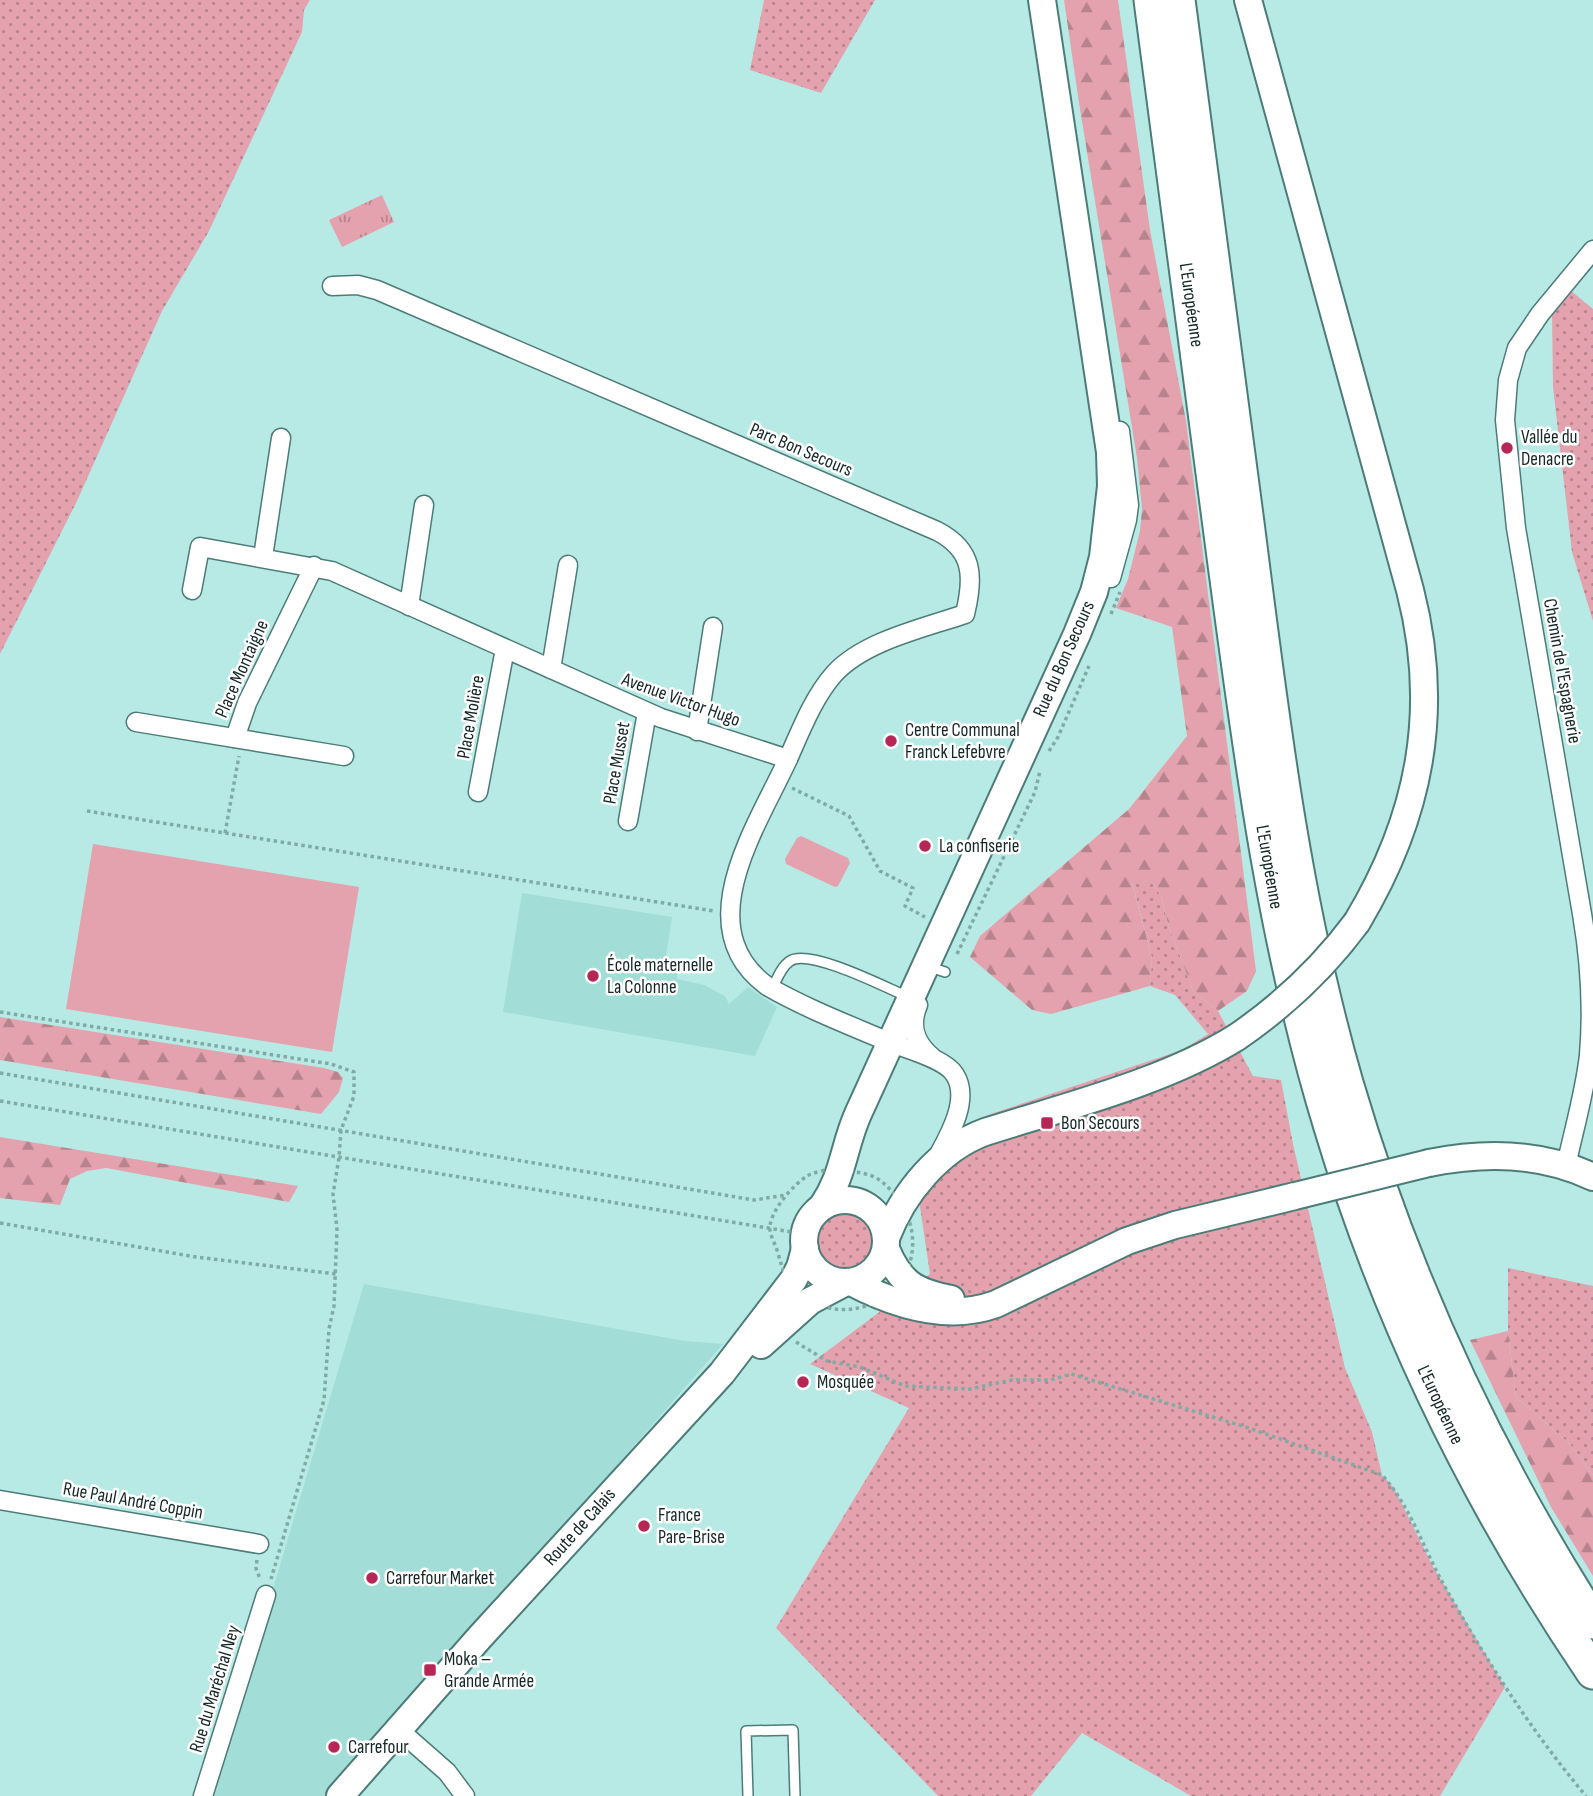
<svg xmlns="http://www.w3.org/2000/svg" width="1593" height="1796" font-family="'Sofia Sans Condensed',sans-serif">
<defs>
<pattern id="grass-dots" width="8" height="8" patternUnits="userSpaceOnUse" patternTransform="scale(1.75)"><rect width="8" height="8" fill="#e3a2ad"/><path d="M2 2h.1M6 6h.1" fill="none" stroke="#b7848d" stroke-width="1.8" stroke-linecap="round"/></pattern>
<pattern id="forest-firs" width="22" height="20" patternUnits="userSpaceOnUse" patternTransform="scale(1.75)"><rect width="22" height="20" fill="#e3a2ad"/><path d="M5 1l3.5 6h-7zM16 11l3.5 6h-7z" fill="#b7848d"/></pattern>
<pattern id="park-tufts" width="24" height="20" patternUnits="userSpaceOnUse" patternTransform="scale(1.75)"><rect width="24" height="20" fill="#e3a2ad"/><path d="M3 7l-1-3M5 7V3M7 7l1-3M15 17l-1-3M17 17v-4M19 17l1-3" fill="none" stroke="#b7848d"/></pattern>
</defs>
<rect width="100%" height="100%" fill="#b7eae5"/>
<g fill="#a2ddd8">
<polygon points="522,893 672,917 664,969 677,972 677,979 704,985 725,996 729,1004 748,987 777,1007 755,1056 503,1012"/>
<polygon points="364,1284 685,1341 723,1344 328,1796 211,1796"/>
</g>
<g fill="url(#grass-dots)">
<polygon points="0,0 310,0 304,10 302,32 209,231 162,311 77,501 0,654"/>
<polygon points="764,0 875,0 821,93 750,70"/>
<polygon points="1570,290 1593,309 1593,621 1572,552 1553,387 1552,311"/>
<polygon points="1151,881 1161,896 1168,924 1193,991 1218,1011 1253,1076 1281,1080 1293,1144 1345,1368 1372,1432 1382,1475 1394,1488 1432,1565 1505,1687 1440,1796 1191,1796 1082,1733 1031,1796 938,1796 776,1628 909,1408 810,1364 930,1274 919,1200 960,1134 982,1117 1182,1050 1208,1034 1175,995 1150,986 1152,958 1132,882"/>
<circle cx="845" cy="1241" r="30"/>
<polygon points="1508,1268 1593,1286 1593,1475 1570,1444 1516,1397 1508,1331"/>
</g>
<g fill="url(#forest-firs)">
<polygon points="1064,0 1118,0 1150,230 1186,421 1256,971 1247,991 1218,1011 1193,991 1168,924 1161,896 1151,881 1132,883 1152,958 1150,986 1051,1014 1032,1010 970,957 980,936 1129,809 1187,736 1172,627 1116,608 1128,579 1140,531 1142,509 1137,458 1079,103"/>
<polygon points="0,1017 324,1068 338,1072 343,1078 339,1092 321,1114 0,1060"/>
<polygon points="0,1137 298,1186 289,1202 106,1168 87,1171 70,1179 60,1205 0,1198"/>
<polygon points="1508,1331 1516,1397 1570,1444 1593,1475 1593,1576 1551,1507 1470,1340"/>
</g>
<polygon fill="url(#park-tufts)" points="382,195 394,222 342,247 329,220"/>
<g fill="#e3a2ad">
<polygon points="801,836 848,858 850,863 838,886 835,887 786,864 785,859 797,838"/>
<polygon points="93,844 359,887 332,1052 66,1009"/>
</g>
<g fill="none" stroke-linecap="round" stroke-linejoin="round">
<g stroke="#4c7c78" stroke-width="12">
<g id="lane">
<polyline points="927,966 945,972"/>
<path d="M 772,989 C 777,979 781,967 790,961 C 809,948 885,987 908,997"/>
<polyline points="748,1796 746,1731 793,1730 795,1796"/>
</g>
</g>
<g stroke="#4c7c78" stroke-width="21">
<g id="street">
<path d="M 332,286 L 358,285 L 377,290 L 937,531 C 974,550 974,577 965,614 C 924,628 864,641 834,674 C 813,698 801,730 788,759"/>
<polyline points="263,557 281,438"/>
<polyline points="1111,578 1127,520 1129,505 1120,431"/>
<path d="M 192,590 L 200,547 L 332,571 L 661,718 L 788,759 C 758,825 687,927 767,986 C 805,1008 849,1025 889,1042 C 906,1049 946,1059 955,1075 C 970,1099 950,1134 938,1156"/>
<polyline points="409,606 424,505"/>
<polyline points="551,669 568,565"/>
<polyline points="136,722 344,756"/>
<polyline points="697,731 713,627"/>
<polyline points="235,738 247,703 314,566"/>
<polyline points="478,792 505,649"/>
<polyline points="628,821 647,712"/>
<path d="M 918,1005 C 909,1026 915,1043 932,1057"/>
<path d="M 1566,1166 C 1574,1129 1585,1092 1589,1055 C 1593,1007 1590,961 1582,914 L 1516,528 L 1505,420 L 1508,380 L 1517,348 L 1540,314 L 1593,250"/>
<polyline points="0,1500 259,1544"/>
<polyline points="398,1729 447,1772 465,1796"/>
<polyline points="203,1796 266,1595"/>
</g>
</g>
<g stroke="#4c7c78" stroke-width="30">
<g id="secondary">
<path d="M 1248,0 L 1410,590 C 1441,710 1420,817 1357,922"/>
<path d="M 1429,1163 C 1484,1152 1541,1152 1593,1177"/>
<circle cx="845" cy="1241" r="41"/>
<path d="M 822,1207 C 844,1175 843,1148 858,1114 L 1077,634 L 1094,592 L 1103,557 L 1111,486 L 1110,452 L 1042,0"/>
<path d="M 886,1238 C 903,1193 939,1149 985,1132 C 1067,1106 1165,1082 1237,1037"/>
<path d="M 886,1249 C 900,1283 915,1292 951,1299"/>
<path d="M 851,1282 C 895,1305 947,1322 996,1304 L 1127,1241 L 1175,1225 L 1295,1196"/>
<polyline points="761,1345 810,1301 844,1283"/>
<polyline points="340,1796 480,1637 722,1373 794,1279 800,1267 805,1249"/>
</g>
</g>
<g stroke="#4c7c78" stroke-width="37">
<g id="highway">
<path d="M 1151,0 C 1175,183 1199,366 1223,549 C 1249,744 1273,938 1331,1127 C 1389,1320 1480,1505 1593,1672"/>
<path d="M 1178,0 C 1201,174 1225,348 1247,523 C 1271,711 1293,900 1346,1083 C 1402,1274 1486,1455 1593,1622"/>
</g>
</g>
<g stroke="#81aaa6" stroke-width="3.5" stroke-dasharray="3.5 3.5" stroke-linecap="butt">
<polyline points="1111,614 1120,592"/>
<polyline points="1049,751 1058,737 1089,666"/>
<polyline points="792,788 849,816 880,871 913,888 905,906 925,917"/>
<polyline points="87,811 714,911"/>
<polyline points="225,833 239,756"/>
<polyline points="957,954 1035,792 1040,771"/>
<polyline points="0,1012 331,1064 354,1072 354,1096 341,1130 339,1158 333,1194 337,1229 334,1306 329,1329 324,1400 271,1579"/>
<polyline points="0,1073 754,1200 786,1195"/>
<polyline points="0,1101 792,1232"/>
<path d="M 829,1169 C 843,1171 859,1171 872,1176 C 882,1180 889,1188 896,1196 C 919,1225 919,1267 891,1292 C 862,1317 816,1316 791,1285 C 783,1274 781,1263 777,1250 C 775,1244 771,1237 770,1230 C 768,1213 794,1183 809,1175 C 815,1172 823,1171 829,1169 Z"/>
<polyline points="0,1223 196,1257 336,1274"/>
<path d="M 796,1342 L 827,1361 L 860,1367 L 905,1386 L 970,1389 L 1012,1380 L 1051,1380 L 1071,1374 L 1249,1428 L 1382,1475 C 1410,1505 1424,1550 1445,1587 C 1486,1660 1532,1732 1586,1796"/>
<polyline points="257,1560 256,1568 260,1579"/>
</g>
<use href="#lane" stroke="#fff" stroke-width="9"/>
<use href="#street" stroke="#fff" stroke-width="18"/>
<use href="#secondary" stroke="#fff" stroke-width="26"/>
<use href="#highway" stroke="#fff" stroke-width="33"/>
<g stroke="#4c7c78" stroke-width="30" stroke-linecap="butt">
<g id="secondary-bridge">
<path d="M 1237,1037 C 1285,1004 1323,968 1357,922"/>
<polyline points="1295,1196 1429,1163"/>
</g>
</g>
<use href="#secondary-bridge" stroke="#fff" stroke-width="26"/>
</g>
<g fill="#b72755" stroke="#fff" stroke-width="2.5">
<circle cx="1507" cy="448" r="7"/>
<circle cx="891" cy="741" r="7"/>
<circle cx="925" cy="846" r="7"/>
<circle cx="593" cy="976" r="7"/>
<rect x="1040" y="1116" width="14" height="14" rx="3.5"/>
<circle cx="803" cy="1382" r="7"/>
<circle cx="644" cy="1526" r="7"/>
<circle cx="372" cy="1578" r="7"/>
<rect x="423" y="1663" width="14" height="14" rx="3.5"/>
<circle cx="334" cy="1747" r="7"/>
</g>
<g text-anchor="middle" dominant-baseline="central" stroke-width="5" stroke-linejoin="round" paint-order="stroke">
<g font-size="19" fill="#142826" stroke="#fff">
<text transform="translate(1191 305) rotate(82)">L'Européenne</text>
<text transform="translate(801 450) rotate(23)">Parc Bon Secours</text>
<text transform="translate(1064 659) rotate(-66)">Rue du Bon Secours</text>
<text transform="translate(242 669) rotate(-66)">Place Montaigne</text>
<text transform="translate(1562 671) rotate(80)">Chemin de l'Espagnerie</text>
<text transform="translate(681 700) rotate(20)">Avenue Victor Hugo</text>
<text transform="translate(471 717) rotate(-80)">Place Molière</text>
<text transform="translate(617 763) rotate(-80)">Place Musset</text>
<text transform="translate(1269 867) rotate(80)">L'Européenne</text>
<text transform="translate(1440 1405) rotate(65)">L'Européenne</text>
<text transform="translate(133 1501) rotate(10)">Rue Paul André Coppin</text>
<text transform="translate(580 1527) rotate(-48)">Route de Calais</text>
<text transform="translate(215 1689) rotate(-73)">Rue du Maréchal Ney</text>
</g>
<g font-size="19" fill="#142826" stroke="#fff" text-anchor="start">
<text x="1521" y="437">Vallée du<tspan x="1521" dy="22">Denacre</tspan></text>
<text x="905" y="730">Centre Communal<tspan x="905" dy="22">Franck Lefebvre</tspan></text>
<text x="939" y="846">La confiserie</text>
<text x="607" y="965">École maternelle<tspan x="607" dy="22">La Colonne</tspan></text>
<text x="1061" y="1123">Bon Secours</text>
<text x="817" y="1382">Mosquée</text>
<text x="658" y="1515">France<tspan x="658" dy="22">Pare-Brise</tspan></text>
<text x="386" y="1578">Carrefour Market</text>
<text x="444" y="1659">Moka –<tspan x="444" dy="22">Grande Armée</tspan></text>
<text x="348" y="1747">Carrefour</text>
</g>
</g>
</svg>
